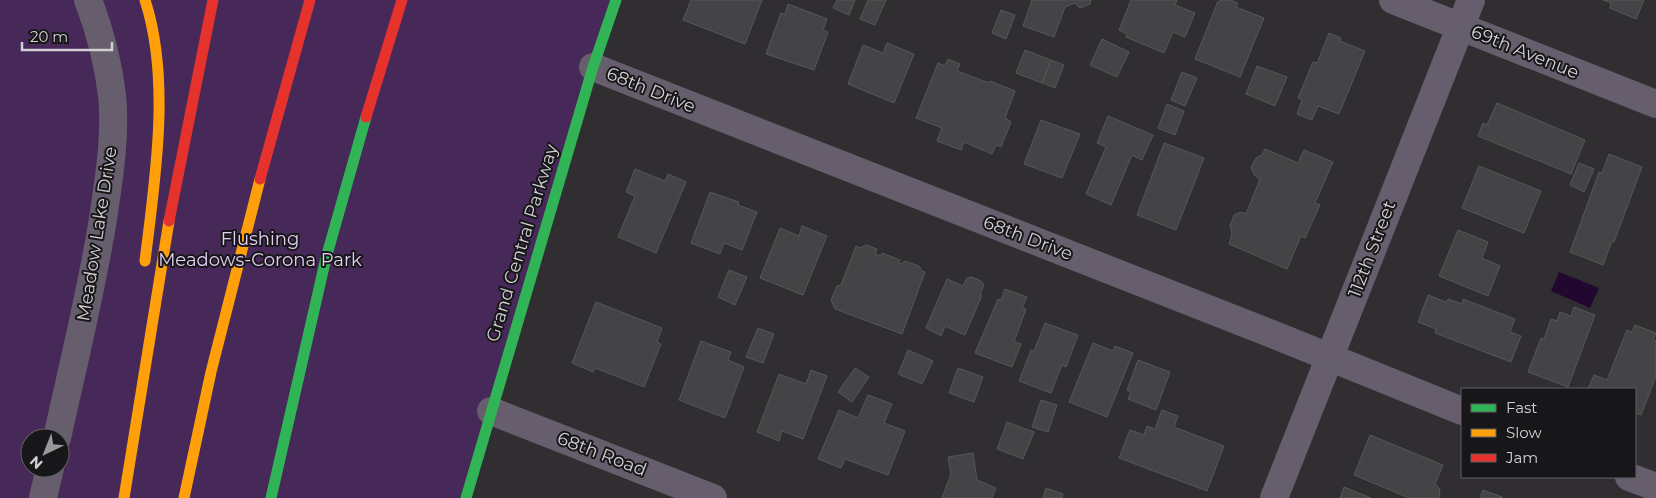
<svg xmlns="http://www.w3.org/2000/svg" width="1656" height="498" font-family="Montserrat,sans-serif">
<rect width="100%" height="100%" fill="#302e31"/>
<path fill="#462959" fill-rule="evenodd" d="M 0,0 L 616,0 L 466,498 L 0,498 ZM 30,438 L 60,438 L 60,468 L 30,468 Z"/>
<polygon fill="#220731" points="1559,272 1599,288 1590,308 1551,291"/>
<g fill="#444345" stroke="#575658">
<polygon points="691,0 762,0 745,44 683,20"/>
<polygon points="837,0 855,0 849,15 833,8"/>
<polygon points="868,0 886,0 875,25 860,19"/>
<polygon points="1032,0 1091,0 1090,4 1080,8 1075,3 1065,7 1054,37 1023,26"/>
<polygon points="1131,0 1177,0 1175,5 1195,13 1185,37 1173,32 1164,53 1126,37 1127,34 1119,30"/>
<polygon points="1221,0 1230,0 1238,3 1236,7 1264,18 1240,77 1195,59 1218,1 1220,2"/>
<polygon points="1603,0 1644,0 1636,19 1610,8 1611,3"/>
<polygon points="788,4 827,19 823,30 828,32 814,70 766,54 781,13 785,14"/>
<polygon points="1001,10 1015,15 1006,39 992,33"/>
<polygon points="1329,33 1341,38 1340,41 1365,51 1339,114 1318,106 1312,120 1297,114 1302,100 1298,98 1313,62 1317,63"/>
<polygon points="1102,39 1129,52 1117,77 1090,65"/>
<polygon points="887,43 914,54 894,103 848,84 863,45 883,53"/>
<polygon points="1025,50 1051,60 1042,83 1016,73"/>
<polygon points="948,59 960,64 957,71 989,83 990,81 1015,91 1005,118 1011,122 1001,147 996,145 992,154 964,142 961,150 937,141 942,128 916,118 938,63 945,66"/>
<polygon points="1051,60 1064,65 1055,88 1042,83"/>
<polygon points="1257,66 1287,77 1275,106 1246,94"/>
<polygon points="1182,72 1197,78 1185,106 1171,100"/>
<polygon points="1497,103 1585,140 1571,174 1478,136 1483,123 1487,125"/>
<polygon points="1167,104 1184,111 1175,135 1158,128"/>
<polygon points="1108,116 1153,135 1142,160 1132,155 1111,205 1086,194 1106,147 1097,143"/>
<polygon points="1041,120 1080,134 1062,178 1024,164"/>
<polygon points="1164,143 1204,158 1176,230 1137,215"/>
<polygon points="1265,149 1298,163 1304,150 1333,162 1315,203 1320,205 1305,238 1301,236 1287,269 1229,244 1232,234 1230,226 1234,215 1241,212 1246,214 1260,179 1254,175 1251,167 1256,158 1262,155"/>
<polygon points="1609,154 1642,167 1614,242 1612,241 1603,265 1570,252 1599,172 1602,173"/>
<polygon points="1579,163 1594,169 1584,192 1570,185"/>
<polygon points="1479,166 1541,191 1524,233 1462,208"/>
<polygon points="635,169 665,181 668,174 686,182 656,253 618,237 635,196 626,192"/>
<polygon points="710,192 739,202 738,205 757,212 742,250 724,243 720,254 691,243"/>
<polygon points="802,226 827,236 803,295 760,278 780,228 799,236"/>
<polygon points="1458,230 1488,242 1482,258 1500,266 1488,296 1439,276"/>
<polygon points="866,245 877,249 875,254 881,256 882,253 900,260 899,264 901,264 905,261 919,266 922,271 925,272 902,334 835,309 831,300 837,286 841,285 856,246 861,248"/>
<polygon points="729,270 747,277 735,305 718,297"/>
<polygon points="972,277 981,281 984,285 980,294 982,295 965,335 945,326 941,336 926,328 947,279 963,286 967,278"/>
<polygon points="1005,289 1027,297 1022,308 1026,309 1014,342 1021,344 1012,367 975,353 998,299 1001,300"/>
<polygon points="1428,295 1446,302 1448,299 1462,304 1463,299 1515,319 1510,332 1521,336 1511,362 1435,333 1436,329 1418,322"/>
<polygon points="596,302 662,328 657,342 661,344 644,387 595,368 593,372 572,363"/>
<polygon points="1574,307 1595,315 1568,387 1528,372 1541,338 1544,339 1551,319 1557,321 1560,312 1571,316"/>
<polygon points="1045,323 1078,335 1066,367 1062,365 1051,393 1019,381 1031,350 1034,351"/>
<polygon points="1635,325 1656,333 1653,340 1656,341 1656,376 1641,415 1635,413 1635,389 1588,389 1594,375 1607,380 1627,330 1632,332"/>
<polygon points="758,328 774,334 763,363 746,357"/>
<polygon points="701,341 731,352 728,360 744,367 725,418 679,400"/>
<polygon points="1093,343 1113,351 1115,346 1133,353 1107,417 1069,402"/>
<polygon points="908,350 933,361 922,384 898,374"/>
<polygon points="1138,360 1170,372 1156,410 1128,399 1131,392 1127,390"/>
<polygon points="855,368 869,377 852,402 838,392"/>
<polygon points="958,368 983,377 974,402 949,393"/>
<polygon points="811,370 827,376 803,439 782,431 779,441 757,432 779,374 806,384"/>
<polygon points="868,395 892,404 884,423 905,431 888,475 845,459 841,468 818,459 839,410 858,418"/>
<polygon points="1041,400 1057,405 1048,432 1032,427"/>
<polygon points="1162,410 1178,416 1174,427 1224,446 1207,491 1119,458 1130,430 1144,435 1147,426 1155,429"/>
<polygon points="1007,422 1034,432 1023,459 997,449"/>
<polygon points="1370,435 1443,465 1435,484 1440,489 1439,498 1409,498 1354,475"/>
<polygon points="973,453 977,480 996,488 992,498 942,498 951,474 948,457"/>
<polygon points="1344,487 1371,498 1340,498"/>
<polygon points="1046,488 1063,494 1062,498 1043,498"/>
<polygon points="1483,490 1502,497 1502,498 1480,498"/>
</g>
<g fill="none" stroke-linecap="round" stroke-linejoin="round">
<g stroke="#665e6c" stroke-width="28">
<polyline points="1393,0 1656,104"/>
<polyline points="593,67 1282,338 1462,411"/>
<polyline points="491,411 713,498"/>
<path d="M 57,438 C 73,365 91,293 103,219 C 109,178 116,137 112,95 C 108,62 100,31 88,0"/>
<polyline points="1629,477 1656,487"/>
<polyline points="43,498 50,468"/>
<polyline points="1274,498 1471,0"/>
</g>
<g stroke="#30b455" stroke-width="11">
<polyline points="271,498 326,258 366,117"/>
<polyline points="466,498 593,67 616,0"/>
</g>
<g stroke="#ff9f0a" stroke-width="11">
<path d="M 145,0 C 171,80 155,179 145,261"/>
<polyline points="124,498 169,221"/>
<polyline points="184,498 211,372 260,179"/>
</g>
<g stroke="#e5322d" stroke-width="11">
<polyline points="366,117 402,0"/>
<polyline points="260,179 310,0"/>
<polyline points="169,221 213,0"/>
</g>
</g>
<g text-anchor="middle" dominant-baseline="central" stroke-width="4" stroke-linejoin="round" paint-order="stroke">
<g font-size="18" fill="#d2d0d3" stroke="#171618">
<text transform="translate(1525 52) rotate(22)">69th Avenue</text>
<text transform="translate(651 90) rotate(22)">68th Drive</text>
<text transform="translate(97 234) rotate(-81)">Meadow Lake Drive</text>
<text transform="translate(1028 238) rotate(21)">68th Drive</text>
<text transform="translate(522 243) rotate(-73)">Grand Central Parkway</text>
<text transform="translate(1372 249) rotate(-69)">112th Street</text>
<text transform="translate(602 454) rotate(21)">68th Road</text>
</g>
<g font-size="18" fill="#e2cdf4" stroke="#171618">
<text x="260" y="239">Flushing<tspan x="260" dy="21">Meadows-Corona Park</tspan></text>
</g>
</g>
<rect x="1461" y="388" width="175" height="90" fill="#171618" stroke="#626063"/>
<rect x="1471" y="404" width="25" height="8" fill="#30b455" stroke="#626063"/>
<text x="1506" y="413" font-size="15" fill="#d2d0d3">Fast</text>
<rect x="1471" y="429" width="25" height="8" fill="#ff9f0a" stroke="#626063"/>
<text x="1506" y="438" font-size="15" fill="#d2d0d3">Slow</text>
<rect x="1471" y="454" width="25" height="8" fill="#e5322d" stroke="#626063"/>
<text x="1506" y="463" font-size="15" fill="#d2d0d3">Jam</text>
<g transform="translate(45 453) rotate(223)"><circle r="24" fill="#171618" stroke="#626063"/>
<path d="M0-4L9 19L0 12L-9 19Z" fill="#99979a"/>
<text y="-8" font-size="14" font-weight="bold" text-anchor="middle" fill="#d2d0d3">N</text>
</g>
<path d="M22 42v8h90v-8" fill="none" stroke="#d2d0d3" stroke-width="2.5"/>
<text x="30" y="42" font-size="15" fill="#d2d0d3" stroke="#171618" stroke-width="4" paint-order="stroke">20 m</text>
</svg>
